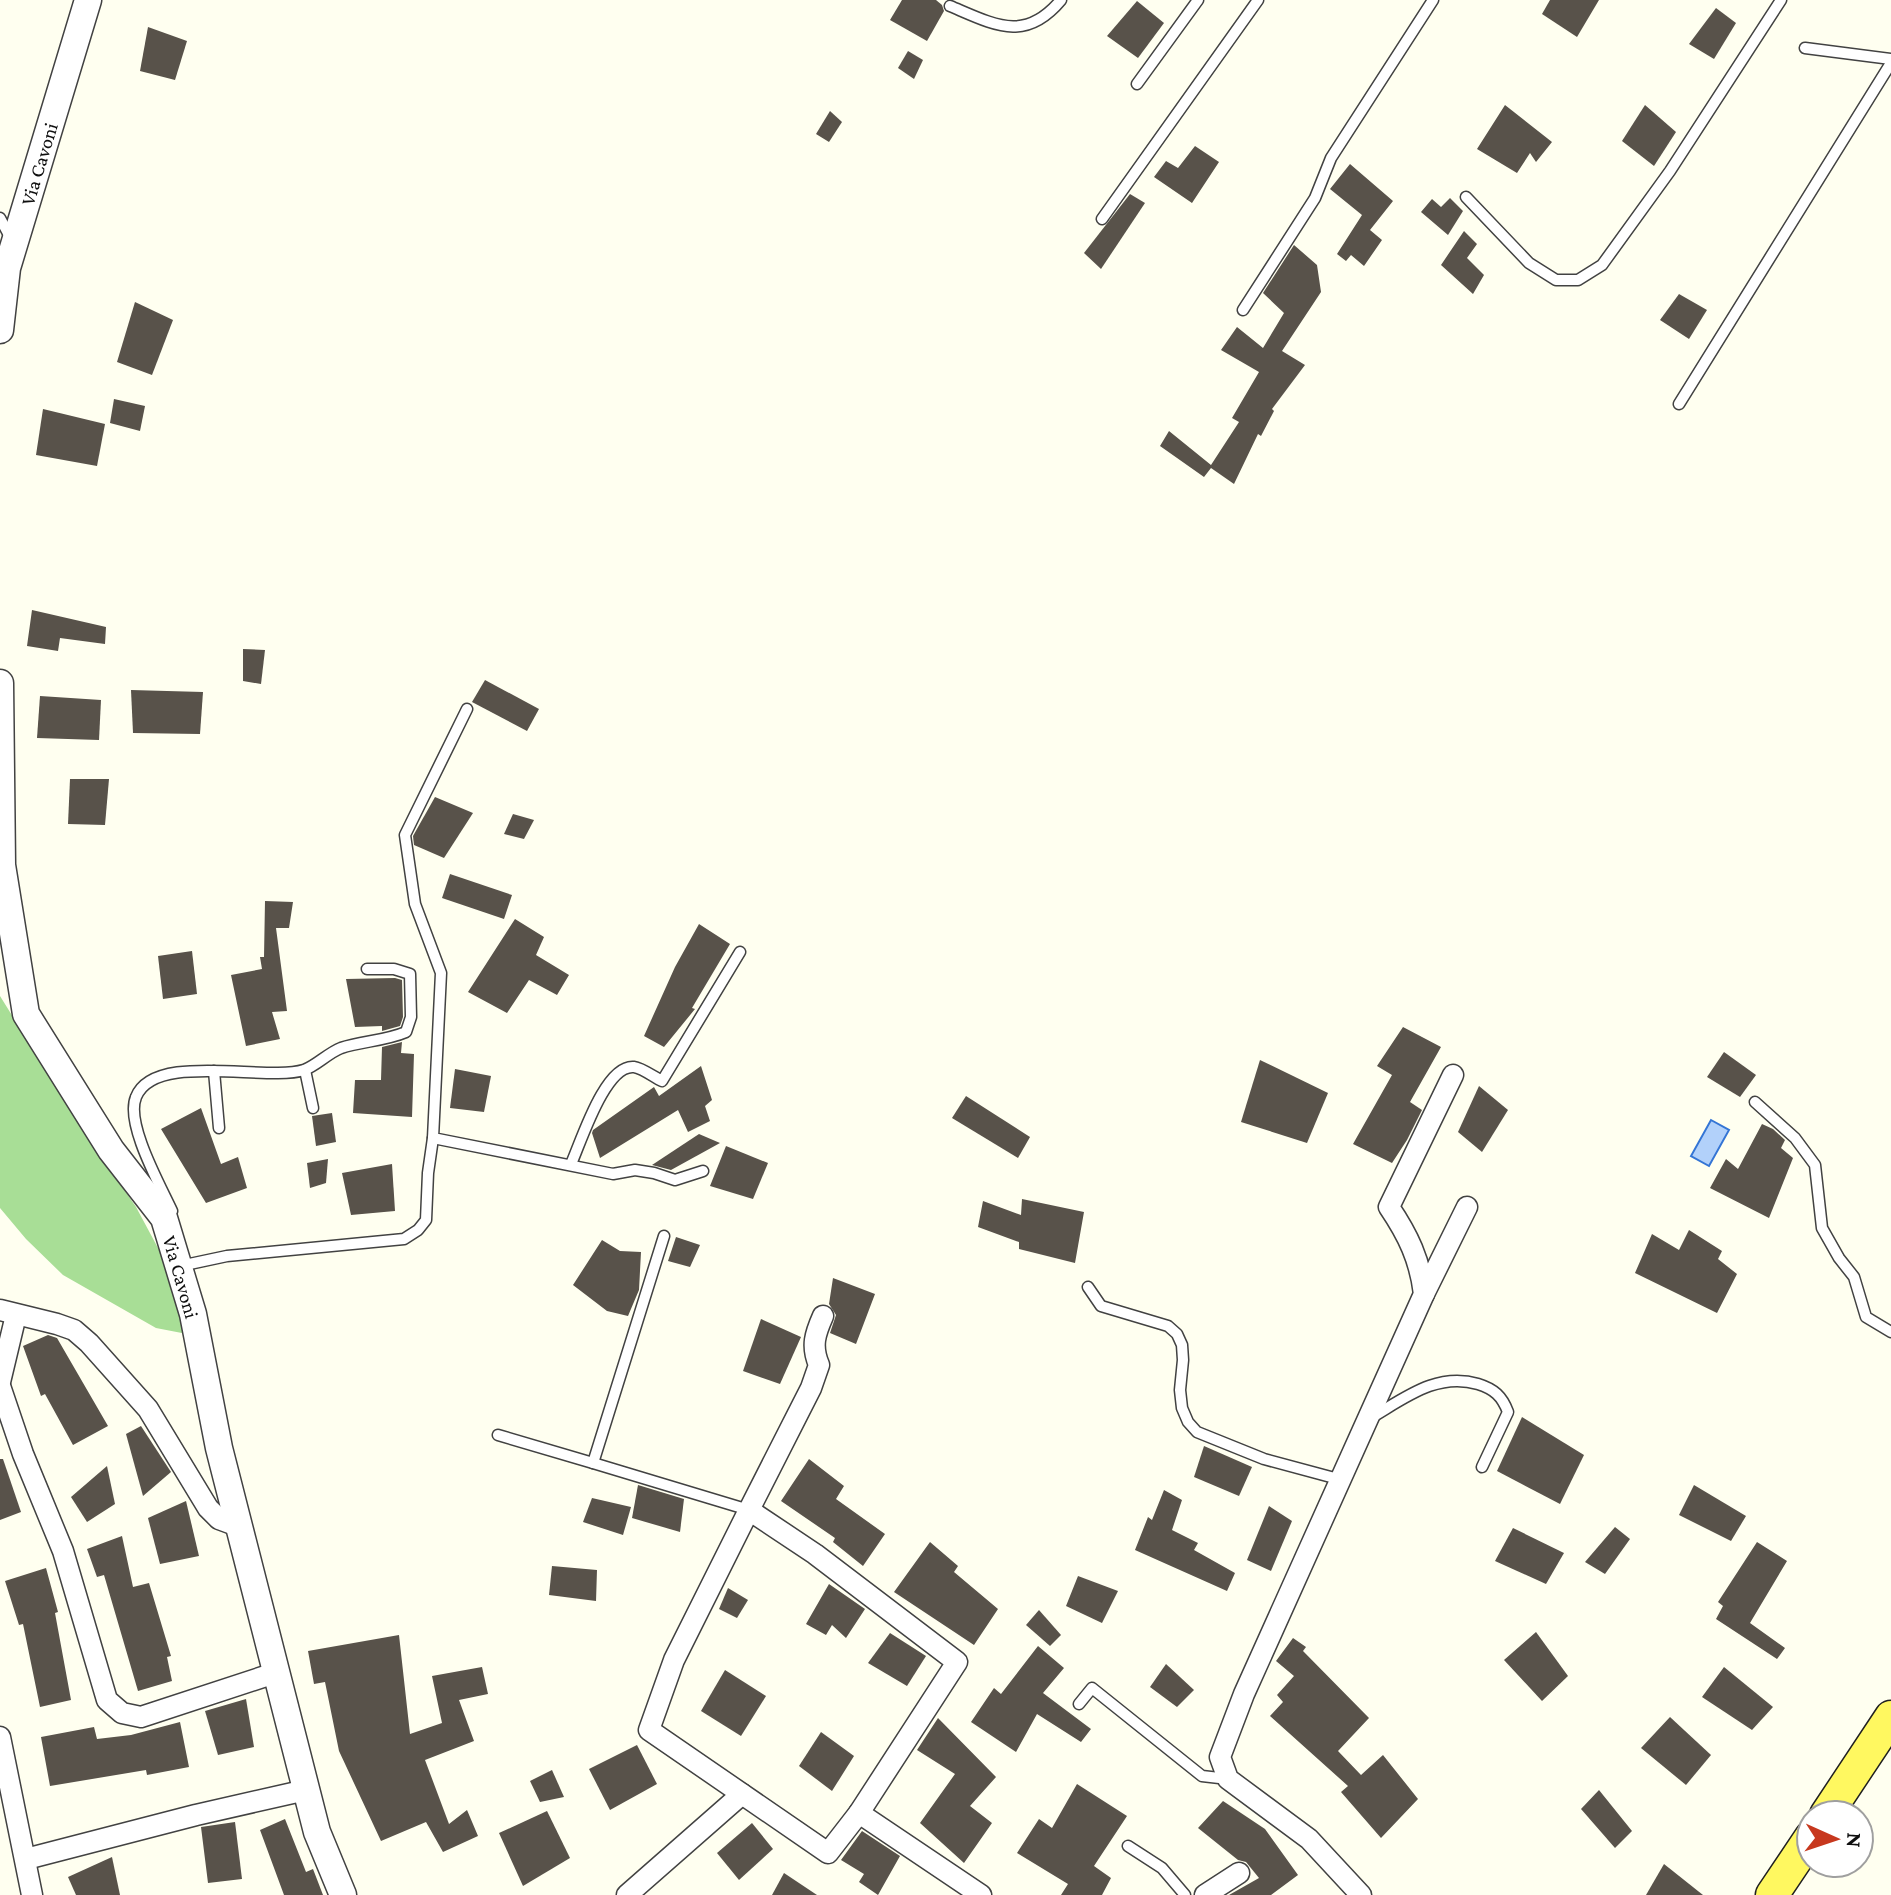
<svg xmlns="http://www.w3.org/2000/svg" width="1891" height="1895" font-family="'Crimson Pro',serif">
<rect width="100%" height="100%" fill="#fffff0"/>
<polygon fill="#a8de96" points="0,996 82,1128 136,1207 165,1261 187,1334 156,1328 63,1275 26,1239 0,1208"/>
<polygon fill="#b2d1fa" stroke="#3475d5" stroke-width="2" points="1711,1120 1729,1130 1709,1166 1691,1156"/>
<g fill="#58524a">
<polygon points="902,0 936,0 942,5 944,11 927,41 890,20"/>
<polygon points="1550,0 1599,0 1577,37 1542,14"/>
<polygon points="1137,1 1164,23 1138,58 1107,36"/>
<polygon points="1716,8 1736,23 1714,59 1689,44"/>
<polygon points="148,27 187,41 175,80 140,71"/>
<polygon points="908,51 923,60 914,79 898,68"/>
<polygon points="1505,105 1552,142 1536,162 1530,153 1517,173 1477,149"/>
<polygon points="1645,105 1676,132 1654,166 1622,141"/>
<polygon points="830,111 842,122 829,142 816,134"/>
<polygon points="1195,146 1219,162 1192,203 1154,177 1166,161 1178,168"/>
<polygon points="1350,164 1393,201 1370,230 1382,240 1364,266 1351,255 1346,261 1337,254 1362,215 1330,189"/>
<polygon points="1130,194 1145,203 1101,269 1084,253"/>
<polygon points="1450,198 1463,211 1448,235 1421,212 1432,199 1441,207"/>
<polygon points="1464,231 1477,244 1467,258 1484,275 1473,294 1441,265"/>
<polygon points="1294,245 1317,265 1321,292 1282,351 1305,365 1272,409 1274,411 1261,436 1258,434 1234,484 1211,468 1204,477 1160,446 1169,431 1211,465 1239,422 1232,418 1259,372 1221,350 1237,327 1263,348 1284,313 1263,293"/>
<polygon points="1679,294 1707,310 1689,339 1660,320"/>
<polygon points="135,302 173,320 152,375 117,362"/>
<polygon points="114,399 145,406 140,431 110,423"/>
<polygon points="43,409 105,424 97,466 36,455"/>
<polygon points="32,610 106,627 105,644 60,638 58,651 27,646"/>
<polygon points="243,649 265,650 261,684 243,681"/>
<polygon points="485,680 539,709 527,731 472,702"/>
<polygon points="131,690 203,692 200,734 133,733"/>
<polygon points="40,696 101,700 99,740 37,738"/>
<polygon points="70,779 109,779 105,825 68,824"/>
<polygon points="435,797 473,813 444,858 414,845 413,836"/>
<polygon points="513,814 534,820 524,839 504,834"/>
<polygon points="450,874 512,895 504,919 442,898"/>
<polygon points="265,901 293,902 289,928 276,928 287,1011 272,1012 280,1039 246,1046 231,975 262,969 260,957 264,957"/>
<polygon points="515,919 544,937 536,955 569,975 557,995 529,980 507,1013 468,992"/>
<polygon points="699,924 730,944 692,1008 695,1009 664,1047 644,1036 675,967"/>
<polygon points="192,951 197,994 163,999 158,956"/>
<polygon points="395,978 402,980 403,1017 400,1026 382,1031 382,1026 355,1027 346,979"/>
<polygon points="1403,1027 1441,1047 1410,1102 1422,1110 1407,1140 1392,1163 1353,1144 1392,1075 1377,1066"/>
<polygon points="402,1042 401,1053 414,1054 412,1117 353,1113 355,1080 381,1080 382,1047"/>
<polygon points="1724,1052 1756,1075 1740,1097 1707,1077"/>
<polygon points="1260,1060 1328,1093 1307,1143 1241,1122"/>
<polygon points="701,1066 712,1100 705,1106 710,1121 688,1132 678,1110 600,1158 592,1133 593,1130 654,1087 659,1096"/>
<polygon points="455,1069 491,1076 484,1112 450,1108"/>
<polygon points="1479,1086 1508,1110 1482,1152 1458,1132"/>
<polygon points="966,1096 1030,1137 1018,1158 952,1118"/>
<polygon points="201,1108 221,1164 238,1157 247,1188 206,1203 161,1129"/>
<polygon points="332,1113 336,1142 316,1146 312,1116"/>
<polygon points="1762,1124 1773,1129 1785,1140 1781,1148 1793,1158 1769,1218 1710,1188 1726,1159 1738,1169"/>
<polygon points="699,1134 720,1143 671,1170 652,1165"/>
<polygon points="726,1146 768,1163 753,1199 710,1186"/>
<polygon points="328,1159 326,1183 310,1188 307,1163"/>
<polygon points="392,1164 395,1211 351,1215 342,1173"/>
<polygon points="1022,1199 1084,1212 1075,1263 1019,1249 1019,1242 978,1227 983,1201 1021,1215"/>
<polygon points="1689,1230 1722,1251 1718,1259 1737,1274 1717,1313 1635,1273 1652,1234 1679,1250"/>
<polygon points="676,1237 700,1245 690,1267 668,1261"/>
<polygon points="602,1240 620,1251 641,1252 639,1290 628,1316 607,1311 573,1285"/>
<polygon points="833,1278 875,1294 856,1344 830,1333 836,1315 829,1304"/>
<polygon points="761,1319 801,1337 780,1384 743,1371"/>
<polygon points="48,1335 57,1338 108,1426 73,1445 45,1394 41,1396 23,1346"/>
<polygon points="1522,1417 1584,1455 1560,1504 1497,1471"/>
<polygon points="141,1426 171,1472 143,1496 126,1434"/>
<polygon points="1204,1446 1252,1467 1239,1496 1194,1477"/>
<polygon points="0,1459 3,1459 21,1512 0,1520"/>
<polygon points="809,1459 844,1486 836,1499 885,1534 863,1566 833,1542 835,1538 781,1501"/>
<polygon points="107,1466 115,1504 87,1522 71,1497"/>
<polygon points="638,1485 684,1499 680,1532 632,1518"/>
<polygon points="1694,1485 1746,1516 1731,1541 1679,1515"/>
<polygon points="1164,1490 1182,1500 1172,1530 1198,1543 1194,1550 1235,1573 1227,1591 1135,1550 1148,1517 1152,1520"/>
<polygon points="592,1498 631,1507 623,1535 583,1522"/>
<polygon points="186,1501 199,1556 160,1564 148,1518"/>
<polygon points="1269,1506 1292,1521 1271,1571 1247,1560"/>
<polygon points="1615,1527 1630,1539 1605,1574 1585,1562"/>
<polygon points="1513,1528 1564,1553 1546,1584 1495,1561"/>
<polygon points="122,1536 133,1587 149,1583 171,1656 167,1657 172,1681 138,1691 104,1575 97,1577 87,1549"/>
<polygon points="930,1542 958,1566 954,1572 998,1609 974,1645 894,1592"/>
<polygon points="1757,1542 1787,1561 1750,1623 1785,1648 1777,1659 1716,1619 1723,1606 1718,1602"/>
<polygon points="552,1566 597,1570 596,1601 549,1595"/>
<polygon points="46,1568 58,1612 55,1613 71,1700 40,1707 23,1624 19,1625 5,1581"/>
<polygon points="1078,1576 1118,1591 1102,1623 1066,1606"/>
<polygon points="829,1584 865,1609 846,1638 832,1625 826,1635 806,1624"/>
<polygon points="728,1588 748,1600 737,1618 719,1609"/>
<polygon points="1039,1610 1061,1635 1050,1646 1026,1625"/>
<polygon points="1536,1632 1568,1676 1542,1701 1504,1660"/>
<polygon points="890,1633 926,1656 907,1686 868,1663"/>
<polygon points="399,1635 410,1734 442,1723 432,1676 482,1667 488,1694 459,1700 474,1741 425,1760 449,1824 467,1810 478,1836 443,1852 426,1822 381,1841 339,1751 325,1682 314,1684 308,1651"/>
<polygon points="1293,1638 1306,1647 1303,1651 1369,1718 1338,1751 1361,1775 1383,1755 1418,1799 1381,1838 1341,1792 1348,1786 1270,1716 1283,1702 1277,1695 1294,1676 1276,1661"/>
<polygon points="1038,1646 1064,1668 1043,1693 1091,1729 1081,1742 1037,1714 1016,1752 971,1722 994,1688 1001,1694"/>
<polygon points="1166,1664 1194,1690 1177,1707 1150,1687"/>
<polygon points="1724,1667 1773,1707 1752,1730 1702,1697"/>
<polygon points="725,1670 766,1696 741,1736 701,1711"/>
<polygon points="246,1699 254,1747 218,1755 205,1711"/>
<polygon points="1670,1717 1711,1755 1686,1785 1641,1748"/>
<polygon points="938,1718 996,1777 970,1806 992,1823 964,1863 920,1823 955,1774 917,1750"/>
<polygon points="180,1722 189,1767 147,1775 146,1770 50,1786 41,1737 94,1727 97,1739 131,1735"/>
<polygon points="821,1732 854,1756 832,1791 799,1766"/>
<polygon points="637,1745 657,1784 610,1810 589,1769"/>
<polygon points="552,1770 564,1797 540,1802 530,1781"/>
<polygon points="1077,1784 1127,1816 1094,1866 1111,1878 1102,1895 1061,1895 1068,1884 1017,1853 1039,1819 1052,1828"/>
<polygon points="1599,1790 1632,1831 1615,1848 1581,1809"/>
<polygon points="1223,1801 1265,1829 1298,1875 1271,1895 1229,1895 1259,1878 1246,1862 1238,1860 1198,1828"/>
<polygon points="547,1811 570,1858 523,1886 499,1833"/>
<polygon points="285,1819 306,1872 313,1869 323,1895 284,1895 260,1830"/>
<polygon points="235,1822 242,1879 208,1883 201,1827"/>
<polygon points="752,1823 773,1849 739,1880 717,1853"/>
<polygon points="862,1831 900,1856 878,1895 859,1882 864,1874 841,1860"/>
<polygon points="112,1857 120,1895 76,1895 68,1877"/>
<polygon points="1664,1864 1703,1895 1646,1895"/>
<polygon points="784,1873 817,1895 772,1895"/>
</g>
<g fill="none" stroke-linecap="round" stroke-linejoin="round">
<g stroke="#424242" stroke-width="13">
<g id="service">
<path d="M 950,6 C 995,25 1025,43 1061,0"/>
<polyline points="1805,48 1891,59"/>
<polyline points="1137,84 1198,0"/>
<polyline points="1466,197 1529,263 1556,280 1578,280 1602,265 1670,171 1781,0"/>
<polyline points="0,218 10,237"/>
<polyline points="1102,219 1258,0"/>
<polyline points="1243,310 1315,198 1331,158 1433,0"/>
<polyline points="1679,404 1891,63"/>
<polyline points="467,709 405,835 415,904 441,973 433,1138 613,1174 635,1170 654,1173 675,1180 703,1171"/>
<polyline points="305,1070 313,1108"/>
<polyline points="214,1071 219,1128"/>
<polyline points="1755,1102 1795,1138 1815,1165 1822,1228 1839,1258 1854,1277 1866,1317 1891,1332"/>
<path d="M 571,1164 C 581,1142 605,1064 634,1067 C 642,1068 654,1077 662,1081 L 740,952"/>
<path d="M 172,1211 C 160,1185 125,1123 136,1097 C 154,1051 266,1082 304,1070 C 316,1066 328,1053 341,1048 C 362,1041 385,1041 406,1032 L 411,1017 L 410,974 L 394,969 L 367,969"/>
<polyline points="664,1236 593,1463 749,1510"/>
<polyline points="180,1266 227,1256 404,1239 418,1230 426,1220 428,1173 433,1138"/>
<polyline points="1088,1287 1101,1306 1168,1326 1177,1334 1182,1345 1183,1360 1180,1390 1182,1408 1188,1422 1197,1432 1264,1459 1342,1480"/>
<path d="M 1374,1416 C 1406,1397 1438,1372 1478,1384 C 1494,1389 1502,1396 1508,1412 L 1482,1467"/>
<polyline points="498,1435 593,1463"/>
<polyline points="1079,1704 1092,1688 1202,1776 1228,1779"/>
<polyline points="1128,1846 1162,1868 1185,1895"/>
</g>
</g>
<g stroke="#424242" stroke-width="23">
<g id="minor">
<polyline points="1424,1294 1467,1207"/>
<polyline points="0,1310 57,1324 74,1330 89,1343 148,1409 208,1508 219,1519 238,1526"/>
<polyline points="0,1382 16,1315"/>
<polyline points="0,1386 23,1454 63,1551 107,1700 122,1713 141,1717 275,1673"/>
<polygon points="749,1510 815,1554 957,1662 859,1813 828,1853 649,1730 674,1660"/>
<path d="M 749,1510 L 811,1388 L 819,1365 C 811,1346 815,1334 823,1316"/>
<polyline points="0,1737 32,1895"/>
<polyline points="859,1813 981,1895"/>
<polyline points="26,1859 196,1815 306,1790"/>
<polyline points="627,1895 742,1794"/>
<polyline points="1205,1895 1239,1873"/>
<path d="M 1361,1895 L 1309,1839 L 1228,1779 L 1220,1757 L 1244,1694 L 1424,1294 C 1420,1260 1408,1235 1389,1207 L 1453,1075"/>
</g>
</g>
<g stroke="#424242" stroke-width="29">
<g id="tertiary">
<polyline points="0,330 7,268 88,0"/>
<polyline points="0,683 2,865 26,1014 111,1150 164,1218 193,1314 219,1448 317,1832 343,1895"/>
</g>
</g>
<g stroke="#202020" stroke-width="35">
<g id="primary">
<polyline points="1826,1815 1891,1717"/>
<polyline points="1772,1895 1811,1837"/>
</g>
</g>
<use href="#service" stroke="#fff" stroke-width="10"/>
<use href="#minor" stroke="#fff" stroke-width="20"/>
<use href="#tertiary" stroke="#fff" stroke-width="26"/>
<use href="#primary" stroke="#fff860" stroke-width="32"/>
</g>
<g text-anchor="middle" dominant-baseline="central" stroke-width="8" stroke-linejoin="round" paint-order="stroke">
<g font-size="20" fill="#0f0f0f" stroke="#fff">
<text transform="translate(39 164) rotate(-73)">Via Cavoni</text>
<text transform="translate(181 1277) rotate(74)">Via Cavoni</text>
</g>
</g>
<g transform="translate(1835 1839) rotate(93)"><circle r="38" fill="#ffffff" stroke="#9f9f9f" stroke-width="2"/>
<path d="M0-6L14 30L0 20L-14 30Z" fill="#c7381e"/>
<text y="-12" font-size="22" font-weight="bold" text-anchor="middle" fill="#0f0f0f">N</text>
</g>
</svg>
